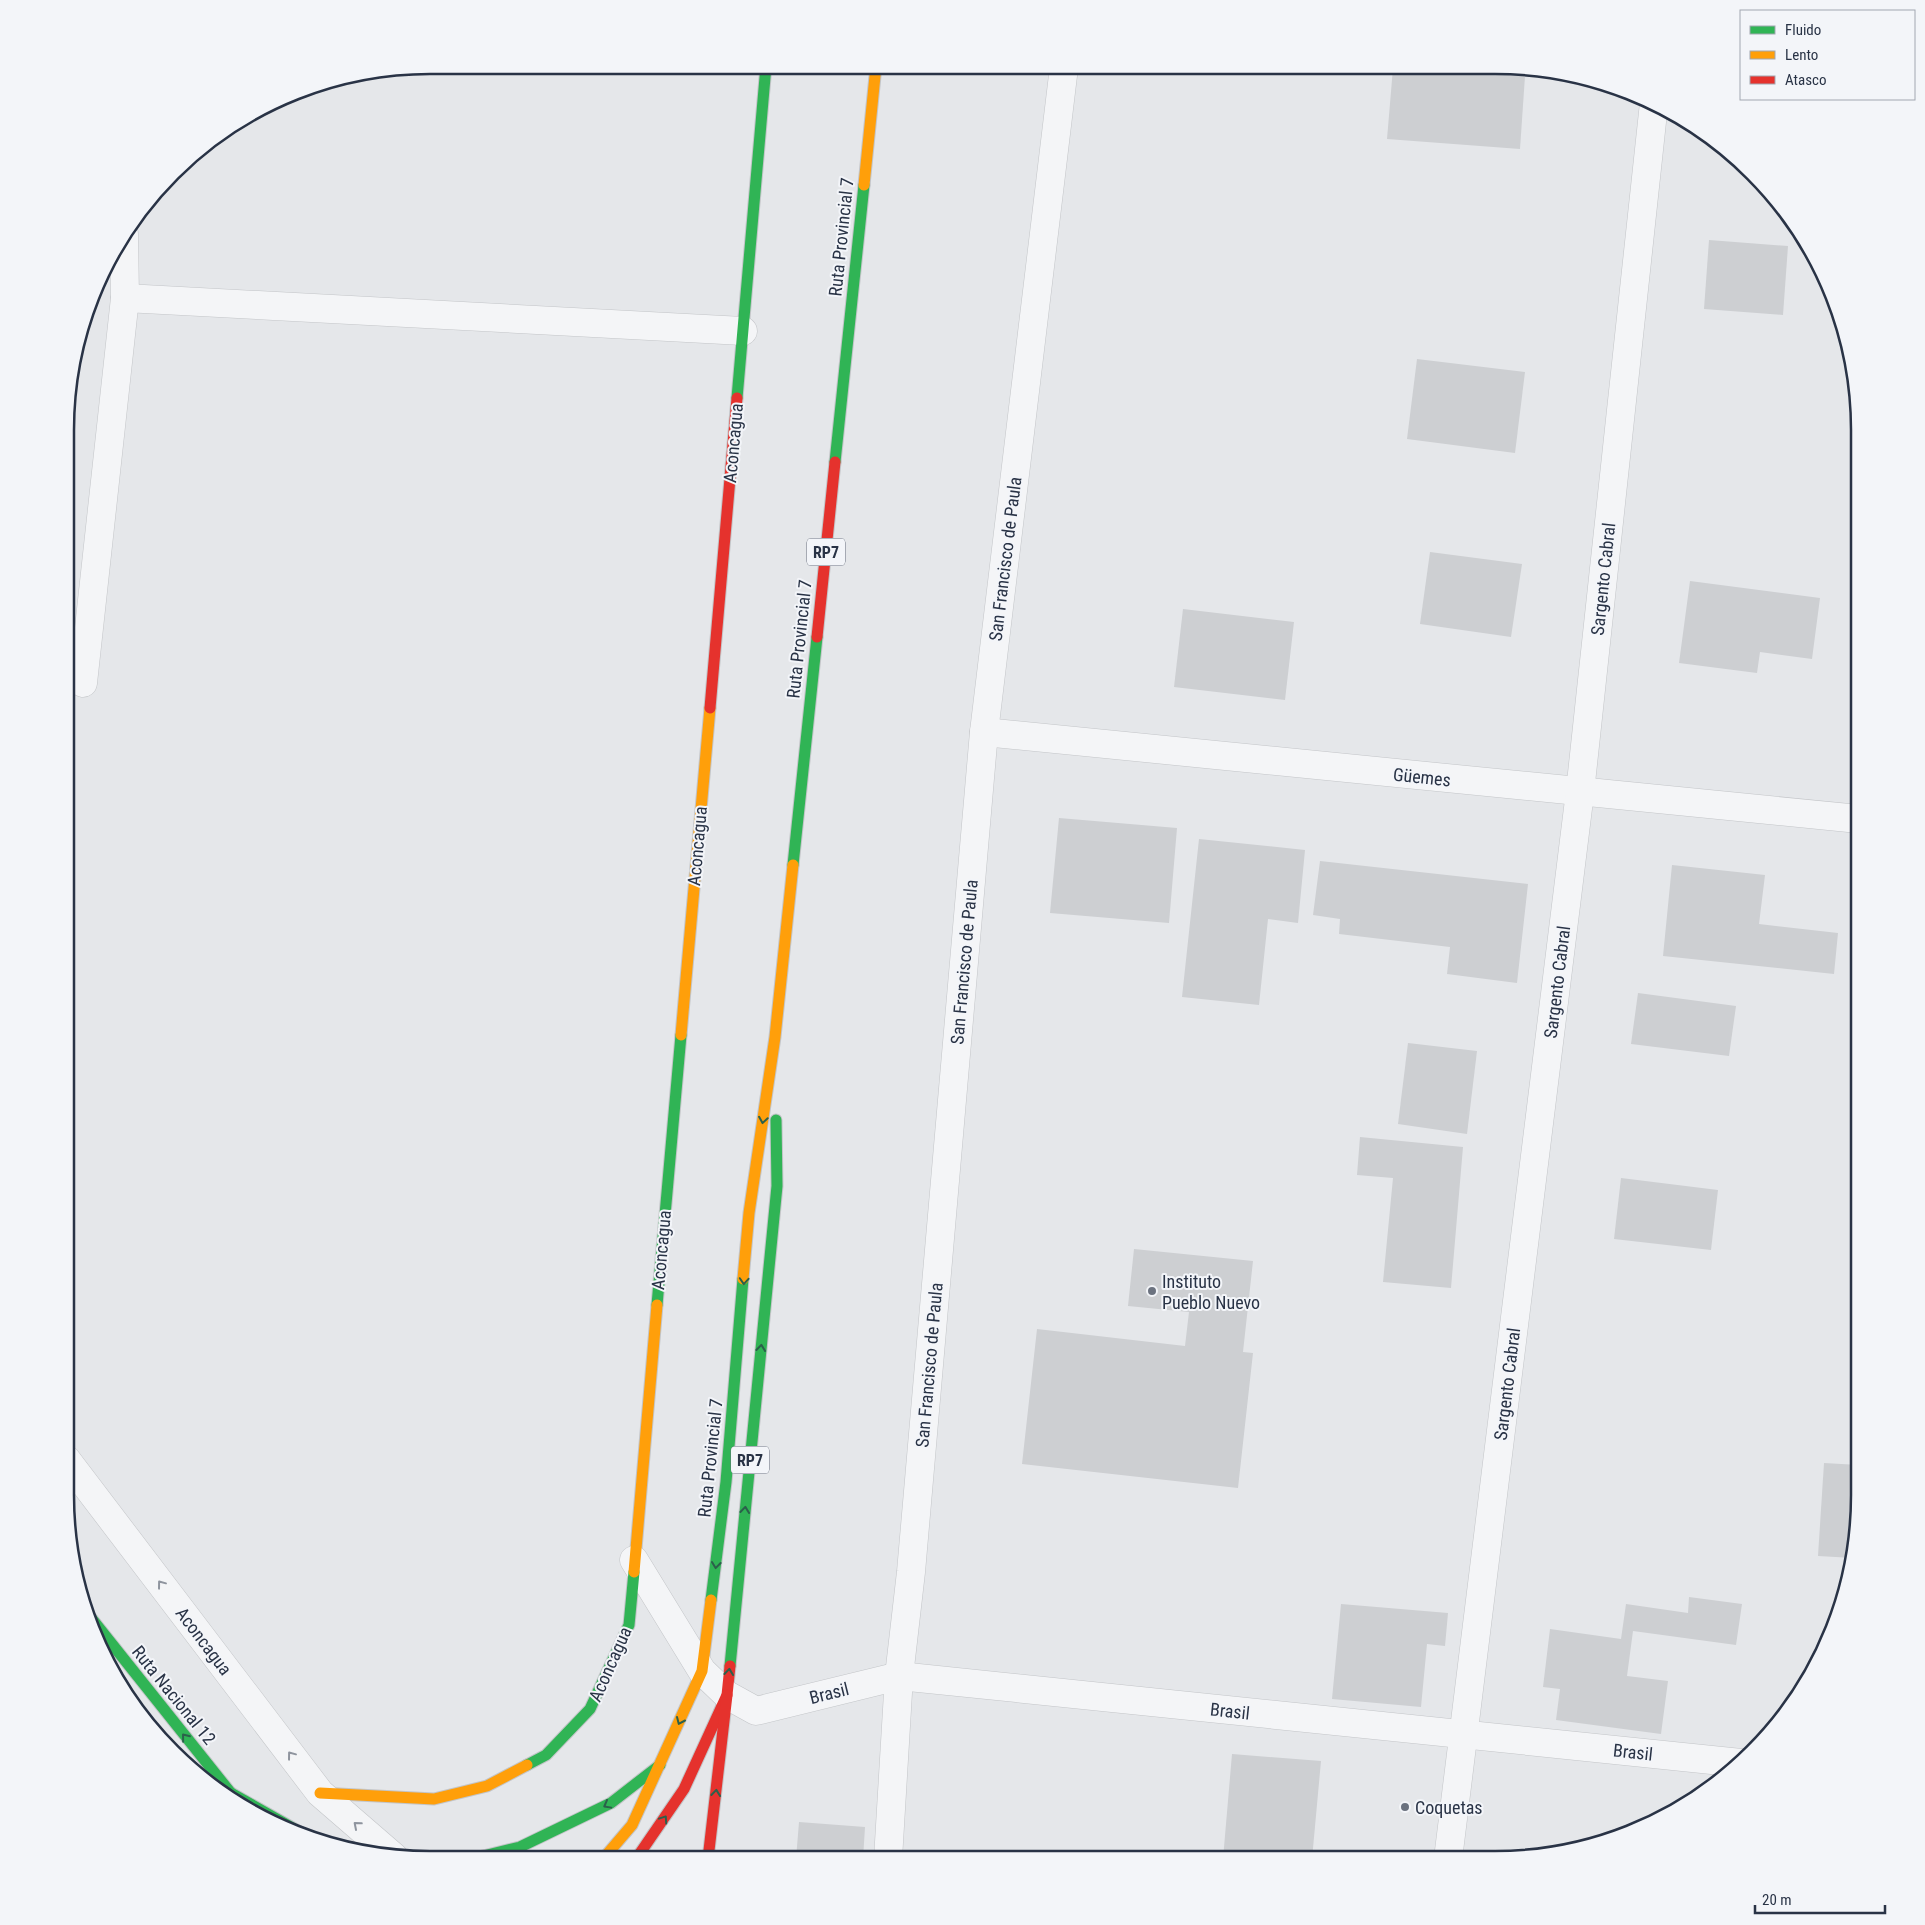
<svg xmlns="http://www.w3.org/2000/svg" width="1925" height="1925" font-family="'Roboto Condensed',sans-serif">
<rect width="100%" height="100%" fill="#e5e7ea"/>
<g fill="#cdcfd2">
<polygon points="1393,68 1525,76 1520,149 1387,139"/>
<polygon points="1709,240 1788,246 1783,315 1704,309"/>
<polygon points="1417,359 1525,372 1515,453 1407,439"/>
<polygon points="1430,552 1522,564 1511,637 1420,624"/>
<polygon points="1690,581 1820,598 1812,659 1760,652 1757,673 1679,663"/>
<polygon points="1183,609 1294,622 1285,700 1174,687"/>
<polygon points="1059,818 1177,828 1169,923 1050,913"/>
<polygon points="1199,839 1305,850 1298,923 1268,919 1259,1005 1182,997"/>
<polygon points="1320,861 1528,884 1517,983 1447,974 1450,947 1339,934 1340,919 1313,915"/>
<polygon points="1672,865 1765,875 1759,924 1838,933 1834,974 1663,956"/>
<polygon points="1638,993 1736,1006 1729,1056 1631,1044"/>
<polygon points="1408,1043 1477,1051 1467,1134 1398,1124"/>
<polygon points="1360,1137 1463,1147 1451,1288 1383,1282 1393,1178 1357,1175"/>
<polygon points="1621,1178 1718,1190 1711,1250 1614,1239"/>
<polygon points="1134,1249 1253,1261 1243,1352 1253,1353 1238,1488 1022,1464 1037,1329 1185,1346 1189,1312 1128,1306"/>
<polygon points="1824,1463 1859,1465 1859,1519 1853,1558 1818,1556"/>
<polygon points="1689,1597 1742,1604 1736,1645 1633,1631 1627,1676 1668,1681 1661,1734 1556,1720 1560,1689 1543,1687 1550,1629 1621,1639 1626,1604 1688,1613"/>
<polygon points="1341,1604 1448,1613 1445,1646 1427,1644 1421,1707 1332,1699"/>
<polygon points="1232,1754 1321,1761 1312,1859 1223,1859"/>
<polygon points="799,1822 865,1827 863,1859 796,1859"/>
</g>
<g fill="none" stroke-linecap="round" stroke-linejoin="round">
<g stroke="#c3c5c8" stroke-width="29">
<g id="street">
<polyline points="125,298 743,331"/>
<polyline points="83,683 125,298 124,234"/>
<polyline points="984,732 1859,819"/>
<polyline points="66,1459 320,1793 394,1857"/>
<polyline points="634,1560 702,1671 727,1695 756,1711 899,1676 1741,1763"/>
<polyline points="888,1859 899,1676 911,1572 984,732 1064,67"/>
<polyline points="1448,1859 1580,792 1654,103"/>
</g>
</g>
<g stroke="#c3c5c8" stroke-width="13">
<g id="fast">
<polyline points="737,398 766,66"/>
<polyline points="835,462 864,185"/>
<polyline points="793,865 817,637"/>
<polyline points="657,1305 681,1035"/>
<polyline points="711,1600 726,1482 743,1279"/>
<polyline points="84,1609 238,1802"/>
<polyline points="730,1666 777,1186 776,1120"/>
<polyline points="527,1765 546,1755 590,1709 629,1625 634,1572"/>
<polyline points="231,1793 312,1839"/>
<polyline points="471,1859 520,1847 611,1803 660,1765"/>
</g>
</g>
<g stroke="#c3c5c8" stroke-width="13">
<g id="slow">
<polyline points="864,185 876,66"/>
<polyline points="681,1035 710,708"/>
<polyline points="743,1279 749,1213 775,1037 793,865"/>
<polyline points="634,1572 657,1305"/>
<polyline points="133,1705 155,1733"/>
<polyline points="320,1793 434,1799 487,1786 527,1765"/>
<polyline points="603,1859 632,1825 702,1671 711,1600"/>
</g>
</g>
<g stroke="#c3c5c8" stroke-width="13">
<g id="jam">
<polyline points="817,637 835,462"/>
<polyline points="710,708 737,398"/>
<polyline points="636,1859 684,1789 727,1695 730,1666"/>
<polyline points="708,1859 727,1695"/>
</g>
</g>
<use href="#street" stroke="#f4f5f7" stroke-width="28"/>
<use href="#fast" stroke="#30b455" stroke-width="11"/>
<use href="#slow" stroke="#ff9f0a" stroke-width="11"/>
<use href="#jam" stroke="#e5322d" stroke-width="11"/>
</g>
<defs><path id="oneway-chevron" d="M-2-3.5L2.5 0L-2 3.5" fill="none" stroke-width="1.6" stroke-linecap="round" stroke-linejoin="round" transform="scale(1.25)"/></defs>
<g stroke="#2b604b">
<use href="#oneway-chevron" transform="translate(763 1120) rotate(99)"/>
<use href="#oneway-chevron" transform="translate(744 1281) rotate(94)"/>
<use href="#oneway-chevron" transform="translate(761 1348) rotate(-84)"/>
<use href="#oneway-chevron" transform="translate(745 1510) rotate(-84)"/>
<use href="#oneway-chevron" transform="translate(716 1565) rotate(97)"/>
<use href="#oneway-chevron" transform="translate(729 1672) rotate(-84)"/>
<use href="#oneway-chevron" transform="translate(680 1721) rotate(114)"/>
<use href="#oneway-chevron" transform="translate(185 1737) rotate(-129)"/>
<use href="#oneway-chevron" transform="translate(716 1793) rotate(-84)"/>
<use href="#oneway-chevron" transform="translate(607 1805) rotate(151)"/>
<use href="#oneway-chevron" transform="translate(664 1819) rotate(-56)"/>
</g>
<g stroke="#8e949e">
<use href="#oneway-chevron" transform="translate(161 1584) rotate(-127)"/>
<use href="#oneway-chevron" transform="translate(291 1755) rotate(-127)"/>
<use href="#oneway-chevron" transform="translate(357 1825) rotate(-139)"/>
</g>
<g fill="#6b727f" stroke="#f3f5f9" stroke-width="2">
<circle cx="1152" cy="1291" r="5"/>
<circle cx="1405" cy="1807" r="5"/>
</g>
<g text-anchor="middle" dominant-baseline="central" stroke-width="4" stroke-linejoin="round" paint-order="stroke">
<g fill="#f3f5f9" stroke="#666d7c" stroke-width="1">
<rect x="807" y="538.5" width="38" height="27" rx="4"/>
<rect x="731" y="1446.5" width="38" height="27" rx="4"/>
</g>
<g font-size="16" font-weight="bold" fill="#293346">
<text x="826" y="552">RP7</text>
<text x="750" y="1460">RP7</text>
</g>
<g font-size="18" fill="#293346" stroke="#f3f5f9">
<text transform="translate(841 237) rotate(-84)">Ruta Provincial 7</text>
<text transform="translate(733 443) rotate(-85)">Aconcagua</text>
<text transform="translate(1005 559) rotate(-83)">San Francisco de Paula</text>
<text transform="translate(1603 579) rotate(-84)">Sargento Cabral</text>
<text transform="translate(799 639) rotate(-84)">Ruta Provincial 7</text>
<text transform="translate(1422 777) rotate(6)">Güemes</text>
<text transform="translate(697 846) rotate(-85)">Aconcagua</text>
<text transform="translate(964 962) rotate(-85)">San Francisco de Paula</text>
<text transform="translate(1557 982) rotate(-83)">Sargento Cabral</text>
<text transform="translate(661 1250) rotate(-85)">Aconcagua</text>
<text transform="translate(929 1365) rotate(-85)">San Francisco de Paula</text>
<text transform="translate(1507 1384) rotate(-83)">Sargento Cabral</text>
<text transform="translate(710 1458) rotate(-84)">Ruta Provincial 7</text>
<text transform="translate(204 1641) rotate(53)">Aconcagua</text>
<text transform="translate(610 1664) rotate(-66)">Aconcagua</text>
<text transform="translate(829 1693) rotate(-14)">Brasil</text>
<text transform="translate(174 1695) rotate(51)">Ruta Nacional 12</text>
<text transform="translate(1230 1711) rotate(6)">Brasil</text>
<text transform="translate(1633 1752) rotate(6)">Brasil</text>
</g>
<g font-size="18" fill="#293346" stroke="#f3f5f9" text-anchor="start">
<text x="1162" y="1281">Instituto<tspan x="1162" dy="21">Pueblo Nuevo</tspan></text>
<text x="1415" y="1807">Coquetas</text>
</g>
</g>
<path d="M0 0H1925V1925H0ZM430 74H1495A356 356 0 0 1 1851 430V1495A356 356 0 0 1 1495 1851H430A356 356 0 0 1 74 1495V430A356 356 0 0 1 430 74Z" fill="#f3f5f9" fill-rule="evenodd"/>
<path fill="none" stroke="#293346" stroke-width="2.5" d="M430 74H1495A356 356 0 0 1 1851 430V1495A356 356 0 0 1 1495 1851H430A356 356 0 0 1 74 1495V430A356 356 0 0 1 430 74Z"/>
<rect x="1740" y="10" width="175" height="90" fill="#f3f5f9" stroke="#a2a7b1"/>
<rect x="1750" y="26" width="25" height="8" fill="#30b455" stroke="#a2a7b1"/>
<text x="1785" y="35" font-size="15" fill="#293346">Fluido</text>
<rect x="1750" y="51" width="25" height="8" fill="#ff9f0a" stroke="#a2a7b1"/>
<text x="1785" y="60" font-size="15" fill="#293346">Lento</text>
<rect x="1750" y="76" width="25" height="8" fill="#e5322d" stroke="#a2a7b1"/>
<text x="1785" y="85" font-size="15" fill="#293346">Atasco</text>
<path d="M1755 1905v8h130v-8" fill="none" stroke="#293346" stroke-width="2.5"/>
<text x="1762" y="1905" font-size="15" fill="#293346" stroke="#f3f5f9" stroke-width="4" paint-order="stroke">20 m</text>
</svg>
